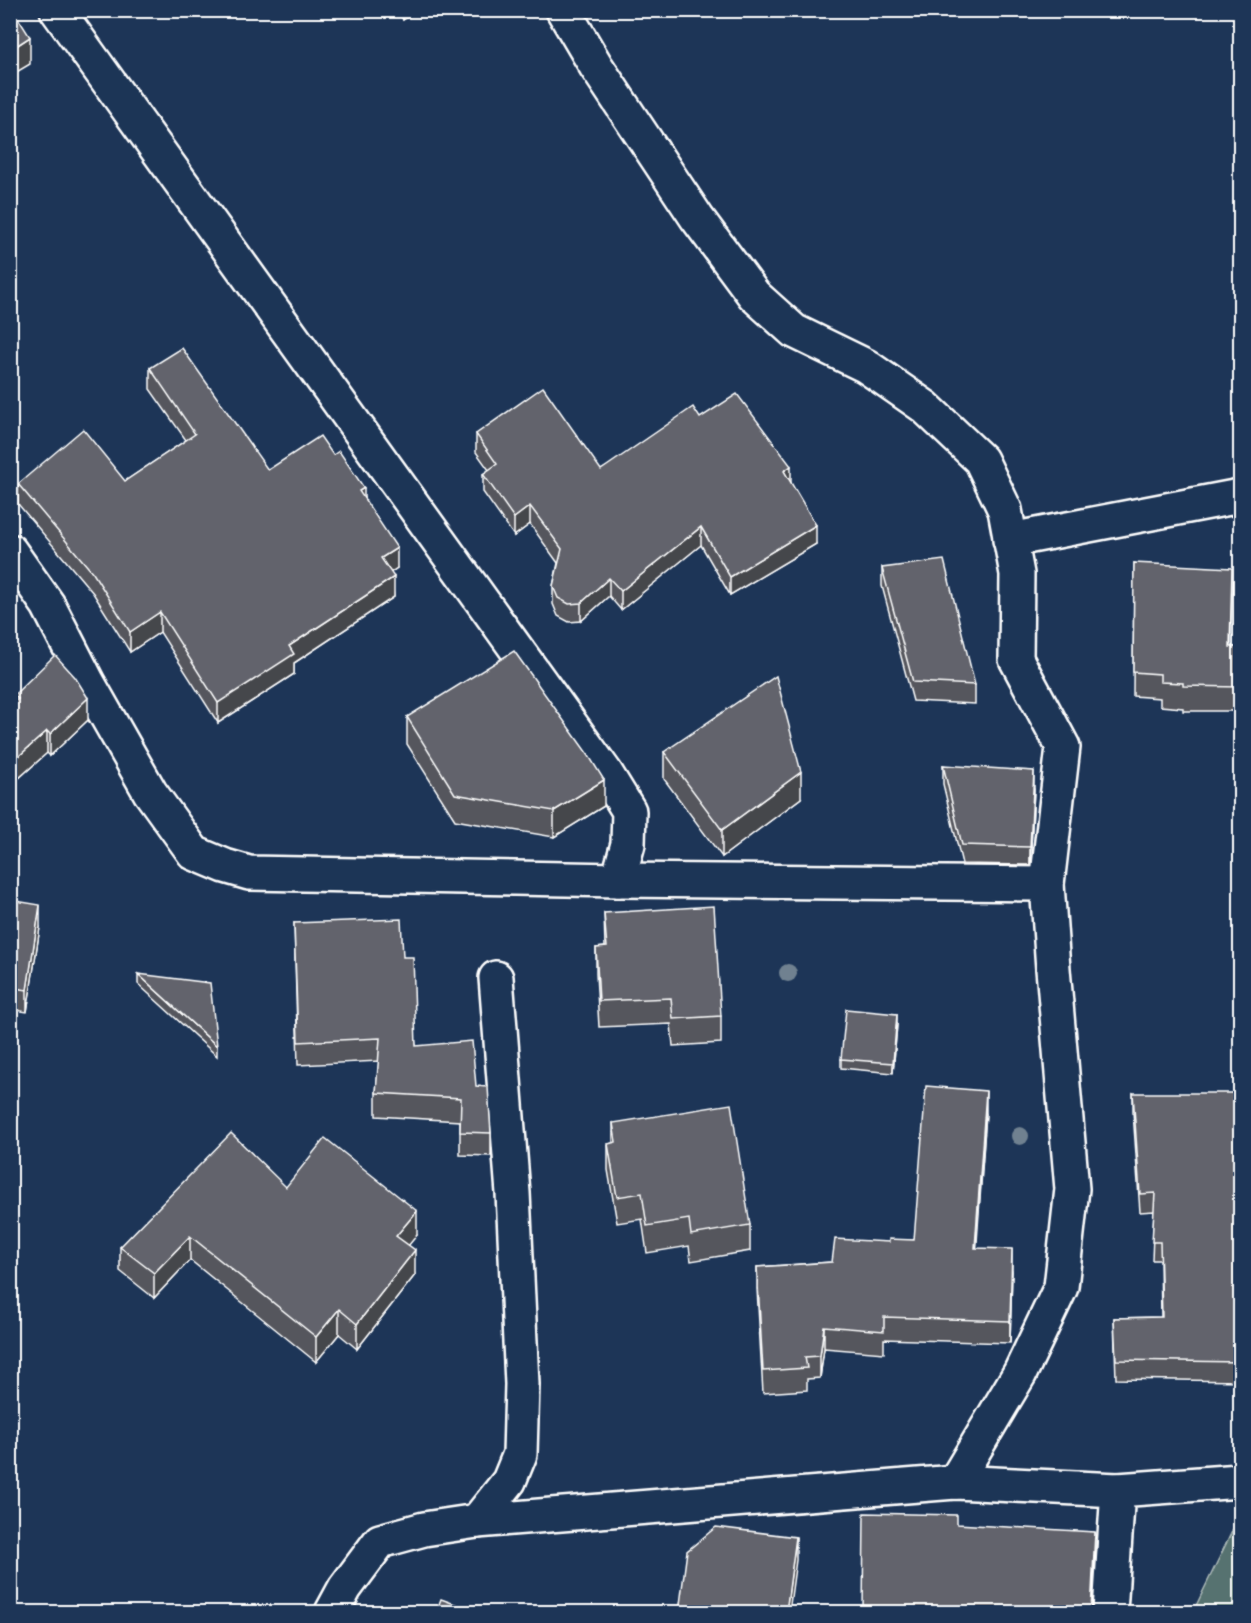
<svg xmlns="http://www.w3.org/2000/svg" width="1251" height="1623" font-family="'Indie Flower',sans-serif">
<rect width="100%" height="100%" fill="#1d3557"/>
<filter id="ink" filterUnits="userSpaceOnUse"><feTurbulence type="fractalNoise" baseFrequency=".0167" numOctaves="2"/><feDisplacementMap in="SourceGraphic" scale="12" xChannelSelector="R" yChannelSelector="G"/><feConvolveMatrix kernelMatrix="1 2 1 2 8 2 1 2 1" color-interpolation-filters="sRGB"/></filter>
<g filter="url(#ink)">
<polygon fill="#57726f" stroke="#abb8b7" stroke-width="1.5" points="1240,1515 1240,1612 1193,1612"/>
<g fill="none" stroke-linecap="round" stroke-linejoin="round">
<g stroke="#fff" stroke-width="38">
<g id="street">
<polyline points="57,10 605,772 629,811 628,844 618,880"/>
<polyline points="563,10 596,66 697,218 754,295 794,331 866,366 925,407 981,460 1005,510 1017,574 1016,659 1063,747 1047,884 1053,969 1072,1189 1061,1287 1020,1373 955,1482"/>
<polyline points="1010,540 1240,496"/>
<polyline points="10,551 48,605 88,683 150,792 194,853 225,866 249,873 618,880 1047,884"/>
<polyline points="477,1521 509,1481 520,1454 522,1384 513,1193 496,978"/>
<polyline points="332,1612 345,1588 380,1541 424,1529 477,1521 955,1482 1118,1490 1240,1481"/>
<polyline points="1110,1612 1118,1490"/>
</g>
</g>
<use href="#street" stroke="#1d3557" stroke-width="33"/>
</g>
<g fill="#708190">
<circle cx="788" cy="973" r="9"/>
<circle cx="1020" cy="1136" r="9"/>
</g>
<g fill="#54565d" stroke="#fff" stroke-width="1.5">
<polygon points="398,10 419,10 403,20"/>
<polygon points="150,368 268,470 364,498 397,568 391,572 394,597 294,663 294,674 218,723 160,632 130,652 93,593 18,504 18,484 125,481 186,440 150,389"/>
<polygon points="700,418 791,483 816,544 730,595 701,545 621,610 609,596 581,621 569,622 558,616 553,604 553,586 558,563 530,524 514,536 483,492 483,474 489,470 476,452 476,434 601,470"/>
<polygon points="1134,563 1232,592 1231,647 1240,647 1240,711 1183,711 1183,708 1160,706 1160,698 1133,696"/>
<polygon points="882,568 975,685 975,704 913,701 882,586"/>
<polygon points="14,695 88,720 50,756 47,753 10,786 10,705 14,702"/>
<polygon points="407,717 604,806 554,837 455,820 407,744"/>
<polygon points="664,752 801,798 722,857 664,779"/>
<polygon points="943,765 1034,789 1030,865 962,864 943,784"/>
<polygon points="10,900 40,927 27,1012 10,1009"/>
<polygon points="604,913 721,1016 721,1043 673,1046 671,1024 599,1027 596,974 596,948 605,947"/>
<polygon points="294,923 403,957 416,1046 476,1086 491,1133 491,1156 460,1155 460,1121 376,1116 376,1093 379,1061 298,1065"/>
<polygon points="138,974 217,1046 217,1056 138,984"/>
<polygon points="897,1024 893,1073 841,1068 841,1059"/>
<polygon points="1133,1093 1240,1166 1240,1381 1116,1379 1114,1318 1161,1317 1160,1260 1152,1260 1154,1211 1140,1212 1133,1112"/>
<polygon points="986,1113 976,1248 1012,1271 1010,1343 884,1339 884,1353 824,1348 820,1378 807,1379 807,1390 763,1393 757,1289 757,1267 832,1262 889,1242 914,1240"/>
<polygon points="613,1123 750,1225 750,1251 691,1261 689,1246 647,1253 642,1219 617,1223 608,1170 608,1144 613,1143"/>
<polygon points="286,1187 417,1235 408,1245 415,1275 357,1349 339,1334 316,1362 190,1260 154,1298 120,1271 120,1247"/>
</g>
<g fill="#45464c" stroke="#fff" stroke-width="1.5">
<polygon points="403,10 419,10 403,20"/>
<polygon points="30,37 30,64 10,76 10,50"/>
<polygon points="791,466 791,485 784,471"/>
<polygon points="364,488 364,508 359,491"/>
<polygon points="530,506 530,524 514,536 514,518"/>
<polygon points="816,525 816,544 730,595 730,577"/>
<polygon points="701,527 701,545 621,610 621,591"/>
<polygon points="397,548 397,568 381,579 381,558"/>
<polygon points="1232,568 1232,592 1230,671 1230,647"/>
<polygon points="394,577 394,597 294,663 294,674 218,723 218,703 289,646"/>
<polygon points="609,578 609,596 581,621 581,603"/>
<polygon points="160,612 160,632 130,652 130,632"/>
<polygon points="88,698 88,720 50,756 50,734"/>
<polygon points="47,731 47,753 10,786 10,764"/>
<polygon points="1034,771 1034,789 1030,865 1030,847"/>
<polygon points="801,772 801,798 722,857 722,830"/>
<polygon points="604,780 604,806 554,837 554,811"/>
<polygon points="40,905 40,927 27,1012 27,990"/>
<polygon points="897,1014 897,1024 893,1073 893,1063"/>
<polygon points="986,1091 986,1113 975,1271 975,1248"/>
<polygon points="417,1211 417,1235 396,1261 396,1236"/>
<polygon points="190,1236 190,1260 154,1298 154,1273"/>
<polygon points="1012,1249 1012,1271 1010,1343 1010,1321"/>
<polygon points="415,1250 415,1275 357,1349 357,1324"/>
<polygon points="339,1309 339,1334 316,1362 316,1337"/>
<polygon points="824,1326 824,1348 820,1378 820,1356"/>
<polygon points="1095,1532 1095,1554 1092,1612 1091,1612"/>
<polygon points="796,1537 796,1560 789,1612 786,1612"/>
</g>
<g fill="#62646c" stroke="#fff" stroke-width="1.5">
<polygon points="10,10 13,10 30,37 10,50"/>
<polygon points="182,348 268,470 320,436 333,455 339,451 364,488 359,491 397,548 381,558 394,577 289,646 294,654 218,703 160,612 130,632 93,573 18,484 83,429 125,481 195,434 150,368"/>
<polygon points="543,387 601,470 693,407 700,418 737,394 791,466 784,471 816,525 730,577 701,527 621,591 609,578 581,603 569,604 558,598 553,586 562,549 530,506 514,518 483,474 497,464 476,434"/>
<polygon points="944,560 975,685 913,682 882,568"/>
<polygon points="1134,563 1232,568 1230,647 1240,647 1240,687 1183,686 1183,683 1160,682 1160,674 1133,672"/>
<polygon points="514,651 589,756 604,780 554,811 455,794 407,717"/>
<polygon points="55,655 75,677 88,698 50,734 47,731 10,764 10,705 18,699 14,695"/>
<polygon points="776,676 801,772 722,830 664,752"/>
<polygon points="943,765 1034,771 1030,847 962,845"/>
<polygon points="10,900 40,905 27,990 10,987"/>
<polygon points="714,906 721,1016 673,1019 671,998 599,1001 596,948 607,947 604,913"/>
<polygon points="401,919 403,957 413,957 416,1046 472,1041 476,1086 488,1087 491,1133 460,1132 461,1098 376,1093 380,1038 298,1042 294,923"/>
<polygon points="138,974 210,983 217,1046"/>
<polygon points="846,1009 897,1014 893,1063 841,1059"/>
<polygon points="926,1086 986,1091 975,1248 1012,1249 1010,1321 884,1317 884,1331 824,1326 820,1356 805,1357 807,1368 763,1371 757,1267 832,1262 835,1239 889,1242 889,1239 914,1240"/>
<polygon points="1133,1093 1236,1093 1240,1166 1240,1362 1116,1360 1114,1318 1162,1317 1160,1242 1152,1242 1155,1193 1140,1194"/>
<polygon points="731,1104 750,1225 691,1235 689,1219 647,1226 642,1193 617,1197 608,1144 616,1142 613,1123"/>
<polygon points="231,1133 286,1187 325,1138 417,1211 396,1236 415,1250 357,1324 339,1309 316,1337 190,1236 154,1273 120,1247"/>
<polygon points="864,1513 957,1515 957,1524 1095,1532 1091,1612 863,1612"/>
<polygon points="716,1527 796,1537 786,1612 679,1612 687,1551"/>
<polygon points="441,1599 477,1612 436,1612"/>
</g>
</g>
<rect width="1251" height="1623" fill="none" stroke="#1d3557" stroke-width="36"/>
<rect x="18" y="18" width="1215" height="1587" fill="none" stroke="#fff" stroke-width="2" filter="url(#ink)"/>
</svg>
